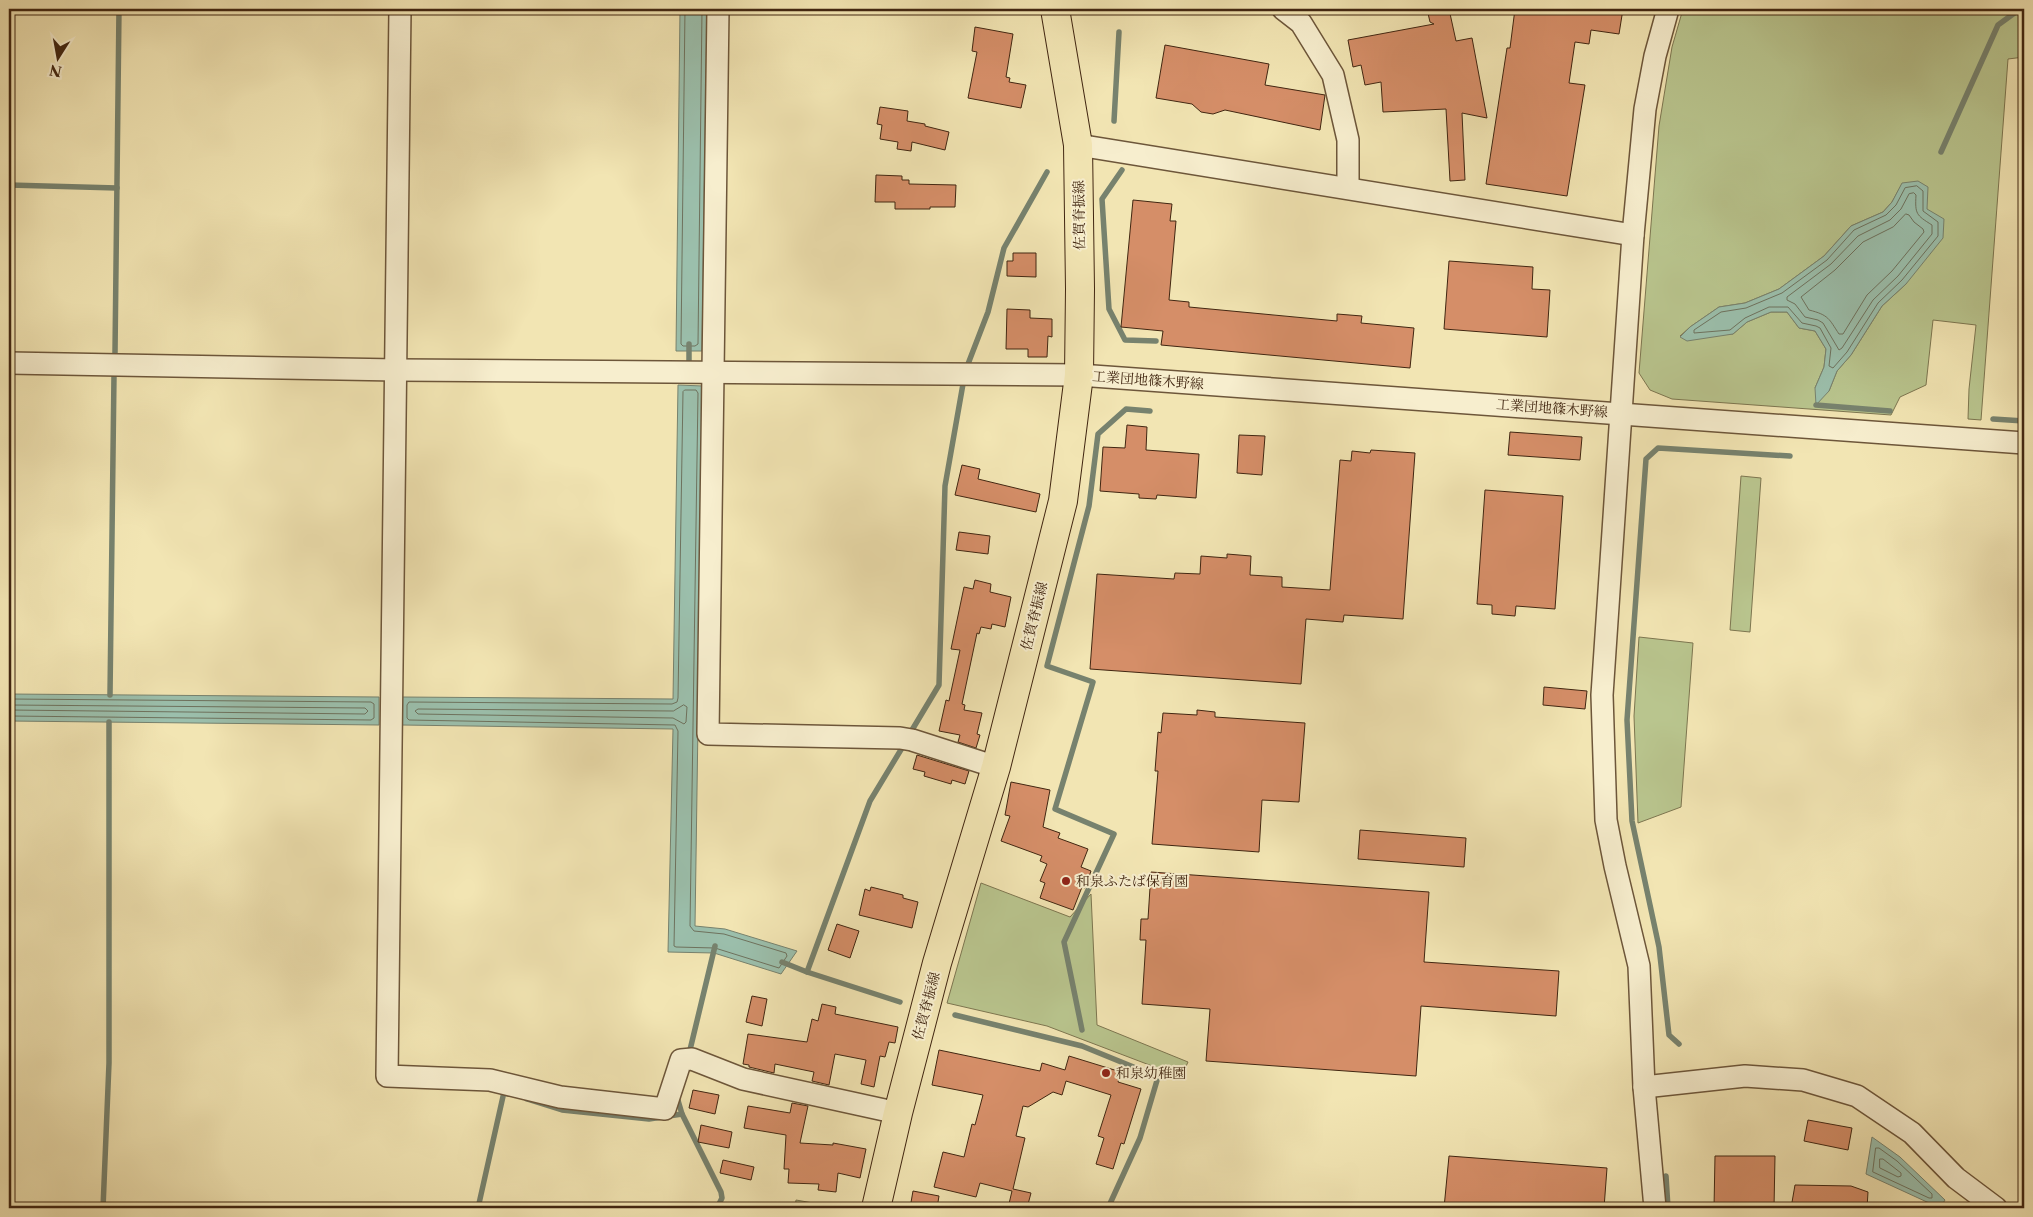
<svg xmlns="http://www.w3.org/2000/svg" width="2033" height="1217" font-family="'Libre Caslon Text','Noto Serif JP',serif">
<rect width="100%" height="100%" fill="#f2e5b3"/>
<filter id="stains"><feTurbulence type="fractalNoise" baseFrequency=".004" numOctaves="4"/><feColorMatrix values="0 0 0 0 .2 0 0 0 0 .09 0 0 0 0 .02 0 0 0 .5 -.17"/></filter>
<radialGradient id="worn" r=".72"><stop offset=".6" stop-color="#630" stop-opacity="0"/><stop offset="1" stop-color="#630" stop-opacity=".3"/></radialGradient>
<g fill="#b9c58e" stroke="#7d7650" fill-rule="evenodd">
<path d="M 1683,9 L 2024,9 L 2024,57 L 2008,59 L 1981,420 L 1968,419 L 1969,389 L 1976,325 L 1933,320 L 1926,385 L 1900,397 L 1891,415 L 1672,399 L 1650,390 L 1639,373 L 1659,126 L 1672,47 ZM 1902,184 L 1927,209 L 1906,284 L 1882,306 L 1851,355 L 1837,371 L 1829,391 L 1815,388 L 1824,367 L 1826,349 L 1815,331 L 1799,328 L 1787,312 L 1771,312 L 1747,322 L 1733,334 L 1680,336 L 1690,327 L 1719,307 L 1745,303 L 1779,289 L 1824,256 L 1851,226 L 1883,212 L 1892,202 Z"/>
<polygon points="1741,476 1761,478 1750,632 1730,630"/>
<polygon points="1639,637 1693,643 1681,807 1638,823 1634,716"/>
<polygon points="981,883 1070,917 1091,894 1097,1025 1188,1062 1181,1077 1047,1026 947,1003"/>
<polygon points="796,1200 830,1206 829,1208 795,1208"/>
</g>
<g fill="#9bbfac" stroke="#77826e">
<polygon points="680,9 707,9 702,351 676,351"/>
<polygon points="1918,181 1928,187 1927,209 1944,219 1943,238 1906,284 1882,306 1851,355 1837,371 1829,391 1816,405 1815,388 1824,367 1826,349 1815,331 1799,328 1787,312 1771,312 1747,322 1733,334 1687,341 1680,337 1690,327 1719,307 1745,303 1779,289 1824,256 1851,226 1883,212 1892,202 1902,183"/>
<polygon points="678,385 703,386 695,926 725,929 797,951 781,974 714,953 668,952 673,729 402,725 402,697 673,699"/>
<polygon points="9,694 379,697 379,725 9,721"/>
<polygon points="1872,1137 1900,1157 1945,1200 1940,1208 1866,1174"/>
</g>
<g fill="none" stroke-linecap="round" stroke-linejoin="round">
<g stroke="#6e725e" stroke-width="1">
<polyline points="685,9 681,344 683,346 695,346 698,344 702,9"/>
<polygon points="1917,186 1923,191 1923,211 1938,222 1938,236 1902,280 1878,303 1847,352 1833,368 1829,366 1831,348 1820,328 1816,326 1802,323 1788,307 1769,307 1745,318 1730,330 1694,333 1694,330 1721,312 1746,308 1782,293 1827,260 1854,230 1886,215 1896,205 1905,188"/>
<path d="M 1914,193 L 1916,195 C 1915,214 1916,215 1932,225 L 1932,234 L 1898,276 L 1873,300 L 1842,348 L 1839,350 L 1823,323 L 1818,320 L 1805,317 L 1795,304 L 1787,300 L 1787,297 L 1831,264 L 1858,236 L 1890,220 L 1901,209 L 1909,194 Z"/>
<path d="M 1906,214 L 1909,215 L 1914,222 L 1923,229 L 1924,232 L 1892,271 L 1867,295 L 1843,334 L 1839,334 C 1829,319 1829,315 1809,310 L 1801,297 L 1835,270 L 1863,242 L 1893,227 Z"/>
<polygon points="685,390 696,390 698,393 690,926 694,931 724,934 786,953 787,956 779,968 715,948 676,947 674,946 678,731 675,725 409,720 407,718 407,705 409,702 672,704 677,702 678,698 683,392"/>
<polyline points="9,699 371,702 374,704 374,718 371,720 9,716"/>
<polyline points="9,705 365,708 368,711 365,714 9,710"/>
<polygon points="684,705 687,707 686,722 684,724 673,718 418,714 415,711 418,709 673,711"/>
<polygon points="1876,1148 1879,1148 1897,1161 1932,1194 1932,1198 1929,1198 1873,1172"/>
<polygon points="1880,1159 1883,1159 1901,1173 1901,1176 1898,1177 1880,1168"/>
</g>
<g stroke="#77826e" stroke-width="5.5">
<polyline points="1114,121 1119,32"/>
<polyline points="1941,152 1998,25 2020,9"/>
<polyline points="1122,170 1102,199 1109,309 1125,340 1156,341"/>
<polyline points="9,185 117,188"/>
<polyline points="689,344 689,367"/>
<polyline points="115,353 119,9"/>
<polyline points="968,364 988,312 1004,248 1047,172"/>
<polyline points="1816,405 1890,411"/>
<polyline points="1993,419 2024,421"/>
<polyline points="110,695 114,375"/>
<polyline points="909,735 939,685 945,486 963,384"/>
<polyline points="782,962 807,972 900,1002"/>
<polyline points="807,972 870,801 905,743"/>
<polyline points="955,1015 1082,1046 1158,1077 1140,1138 1108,1208"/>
<polyline points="1082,1030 1064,942 1114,834 1055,809 1093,682 1047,666 1089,506 1098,434 1126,409 1150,411"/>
<polyline points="1679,1044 1669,1035 1659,947 1632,821 1627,720 1646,459 1658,448 1790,456"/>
<polyline points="689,1054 715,946"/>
<polyline points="677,1097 682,1114 721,1192 722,1198 717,1208"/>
<polyline points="527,1099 562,1110 649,1119 682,1114"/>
<polyline points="1666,1176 1668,1208"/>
<polyline points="103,1208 109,1063 109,722"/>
<polyline points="478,1208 504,1092 508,1094"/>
</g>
</g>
<g fill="#d58e68" stroke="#412611">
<polygon points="1427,9 1449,9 1456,41 1472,38 1487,118 1462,113 1465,180 1450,181 1446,109 1383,112 1381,82 1365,85 1361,65 1353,67 1348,40 1434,24 1430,22"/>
<polygon points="1515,9 1623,9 1619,34 1591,30 1589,44 1575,42 1569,83 1585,85 1567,196 1486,184 1507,48 1510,48"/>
<polygon points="975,27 1013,34 1006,77 1010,78 1009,82 1026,85 1021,108 968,98 977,52 972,51"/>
<polygon points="1165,45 1269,64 1265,85 1325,95 1320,130 1225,110 1213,114 1201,112 1192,104 1156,98"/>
<polygon points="880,107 908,111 907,121 925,124 925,126 949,132 945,150 912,142 911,151 897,149 898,142 880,139 882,125 877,124"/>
<polygon points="876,175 902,176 902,180 909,180 909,184 956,185 955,207 930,207 930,209 895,209 895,202 875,202"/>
<polygon points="1133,200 1172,204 1170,221 1176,221 1169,300 1189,302 1189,307 1337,321 1337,314 1362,316 1361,323 1414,328 1410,368 1161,345 1163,331 1121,327"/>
<polygon points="1013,253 1036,253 1036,277 1007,276 1007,261 1013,261"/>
<polygon points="1449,261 1533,267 1532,289 1550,290 1547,337 1444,329"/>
<polygon points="1007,309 1030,310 1030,318 1052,319 1052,337 1048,336 1047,357 1028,357 1028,349 1006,349"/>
<polygon points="1127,425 1147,427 1146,450 1199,454 1196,498 1157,495 1156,499 1139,498 1139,494 1100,491 1103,447 1125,448"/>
<polygon points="1510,432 1582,437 1580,460 1508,455"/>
<polygon points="1239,435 1265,436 1262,475 1237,473"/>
<polygon points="1371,450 1415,453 1403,619 1344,615 1343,622 1306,619 1301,684 1090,669 1097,574 1174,579 1175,573 1200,574 1201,556 1227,558 1227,554 1251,556 1250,575 1282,577 1282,587 1330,590 1340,460 1351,461 1352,451 1370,453"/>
<polygon points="962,465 980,469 978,479 1040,494 1036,512 955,495"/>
<polygon points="1485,490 1563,496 1555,609 1516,606 1515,616 1492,614 1492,605 1477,604"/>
<polygon points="959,532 990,536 988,554 956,550"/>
<polygon points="975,580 991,584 990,592 1011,597 1005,627 992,624 991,629 981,627 979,634 977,633 962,704 965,705 964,710 982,713 977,734 980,735 976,748 958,742 960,735 939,731 946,700 949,701 960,650 951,649 964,587 973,589"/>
<polygon points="1544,687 1587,691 1585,709 1543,705"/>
<polygon points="1197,710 1215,712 1215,717 1305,723 1299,802 1262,800 1259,852 1152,844 1158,771 1155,771 1158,732 1161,733 1163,713 1197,715"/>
<polygon points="917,755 969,771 965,784 952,780 951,784 924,776 925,772 913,769"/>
<polygon points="1011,782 1050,790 1043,827 1060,833 1058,838 1088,849 1081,867 1091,871 1085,888 1082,887 1073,910 1040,898 1045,883 1040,881 1047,864 1040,861 1042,856 1001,841 1010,816 1005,815"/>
<polygon points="1360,830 1466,838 1464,867 1358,859"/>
<polygon points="1151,872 1429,892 1424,962 1559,971 1556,1016 1421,1006 1416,1076 1206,1061 1210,1009 1142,1004 1146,940 1140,940 1141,919 1148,919"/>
<polygon points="871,887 903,895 903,898 918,902 912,928 859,915 865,889 870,891"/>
<polygon points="837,924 859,931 850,958 828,950"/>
<polygon points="752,996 767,999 762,1026 746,1022"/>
<polygon points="822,1004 836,1007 835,1014 898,1027 895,1043 889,1042 885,1057 880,1056 874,1087 861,1084 866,1060 835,1054 829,1085 812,1081 814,1072 775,1064 774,1073 749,1067 749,1065 743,1064 748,1034 807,1042 812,1019 818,1021"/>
<polygon points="939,1050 1040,1071 1042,1063 1065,1070 1069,1056 1121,1072 1118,1082 1141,1089 1124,1144 1121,1143 1113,1169 1096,1164 1104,1138 1098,1136 1111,1095 1066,1081 1062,1095 1053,1092 1028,1107 1023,1106 1016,1136 1025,1138 1013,1189 1031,1193 1027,1208 1008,1208 1012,1191 980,1183 976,1197 934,1187 943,1152 964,1157 972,1124 975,1125 983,1095 932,1085"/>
<polygon points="693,1090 719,1095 715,1114 689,1108"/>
<polygon points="792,1103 808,1106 800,1143 833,1145 833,1143 866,1149 860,1178 838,1173 836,1192 818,1190 819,1184 788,1183 789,1169 784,1169 786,1135 744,1128 748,1106 790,1113"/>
<polygon points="1808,1120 1852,1128 1848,1150 1804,1141"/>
<polygon points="701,1125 732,1132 729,1148 698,1142"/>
<polygon points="1449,1156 1607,1168 1604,1208 1444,1208"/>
<polygon points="1715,1156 1775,1156 1774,1208 1714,1208"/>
<polygon points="723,1160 754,1167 751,1180 720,1173"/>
<polygon points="1795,1185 1851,1186 1868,1192 1867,1208 1791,1208"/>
<polygon points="913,1191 939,1196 937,1208 910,1208"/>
</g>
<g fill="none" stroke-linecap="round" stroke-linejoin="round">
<g stroke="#6d563a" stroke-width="24">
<g id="minor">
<polyline points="400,9 387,1076 490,1080 560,1097 665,1109 681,1060 692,1059 743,1079 898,1113"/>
<polyline points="718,9 708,734 900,738 912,740 996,767"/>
<polyline points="1283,9 1301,23 1333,75 1348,140 1348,188"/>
<polyline points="1078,145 1633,235"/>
<polyline points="9,363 397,370 1079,375 2024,443"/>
<polyline points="1644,1087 1745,1076 1803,1080 1857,1096 1912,1133 1956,1178 1996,1208"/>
<polyline points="1655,1208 1644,1087 1639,966 1615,866 1606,820 1602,695 1633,235 1645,109 1655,56 1668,9"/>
</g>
</g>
<g stroke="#412611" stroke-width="30">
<polyline id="major" points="876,1208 898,1113 937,963 996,767 1063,501 1079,375 1080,289 1078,145 1055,9"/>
</g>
<use href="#minor" stroke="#f7eece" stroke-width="21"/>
<use href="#major" stroke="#f2e5b3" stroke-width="28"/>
</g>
<g fill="#8f2418" stroke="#f7eece" stroke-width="2">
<circle cx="1066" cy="881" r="5"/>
<circle cx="1106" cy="1073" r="5"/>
</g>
<g text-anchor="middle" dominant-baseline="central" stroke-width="4" stroke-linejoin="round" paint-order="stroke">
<g font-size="14" fill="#412611" stroke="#f7eece">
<text transform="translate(1079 215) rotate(-91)">佐賀脊振線</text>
<text transform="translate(1148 380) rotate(4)">工業団地篠木野線</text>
<text transform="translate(1552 408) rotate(4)">工業団地篠木野線</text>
<text transform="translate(1034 616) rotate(-76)">佐賀脊振線</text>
<text transform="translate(926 1006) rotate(-75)">佐賀脊振線</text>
</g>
<g font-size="14" fill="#412611" stroke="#f7eece" text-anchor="start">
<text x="1076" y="881">和泉ふたば保育園</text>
<text x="1116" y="1073">和泉幼稚園</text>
</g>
</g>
<rect width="2033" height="1217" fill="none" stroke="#f2e5b3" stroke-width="30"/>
<rect x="10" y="10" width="2013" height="1197" fill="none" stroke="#412611" stroke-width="2.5"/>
<rect x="15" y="15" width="2003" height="1187" fill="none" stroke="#412611"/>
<g transform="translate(58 58) rotate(191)" stroke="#f7eece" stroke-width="4" paint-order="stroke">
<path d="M0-4L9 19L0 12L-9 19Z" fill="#412611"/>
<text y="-8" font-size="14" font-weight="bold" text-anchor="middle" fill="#412611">N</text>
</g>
<rect width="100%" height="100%" filter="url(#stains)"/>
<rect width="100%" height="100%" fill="url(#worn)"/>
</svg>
